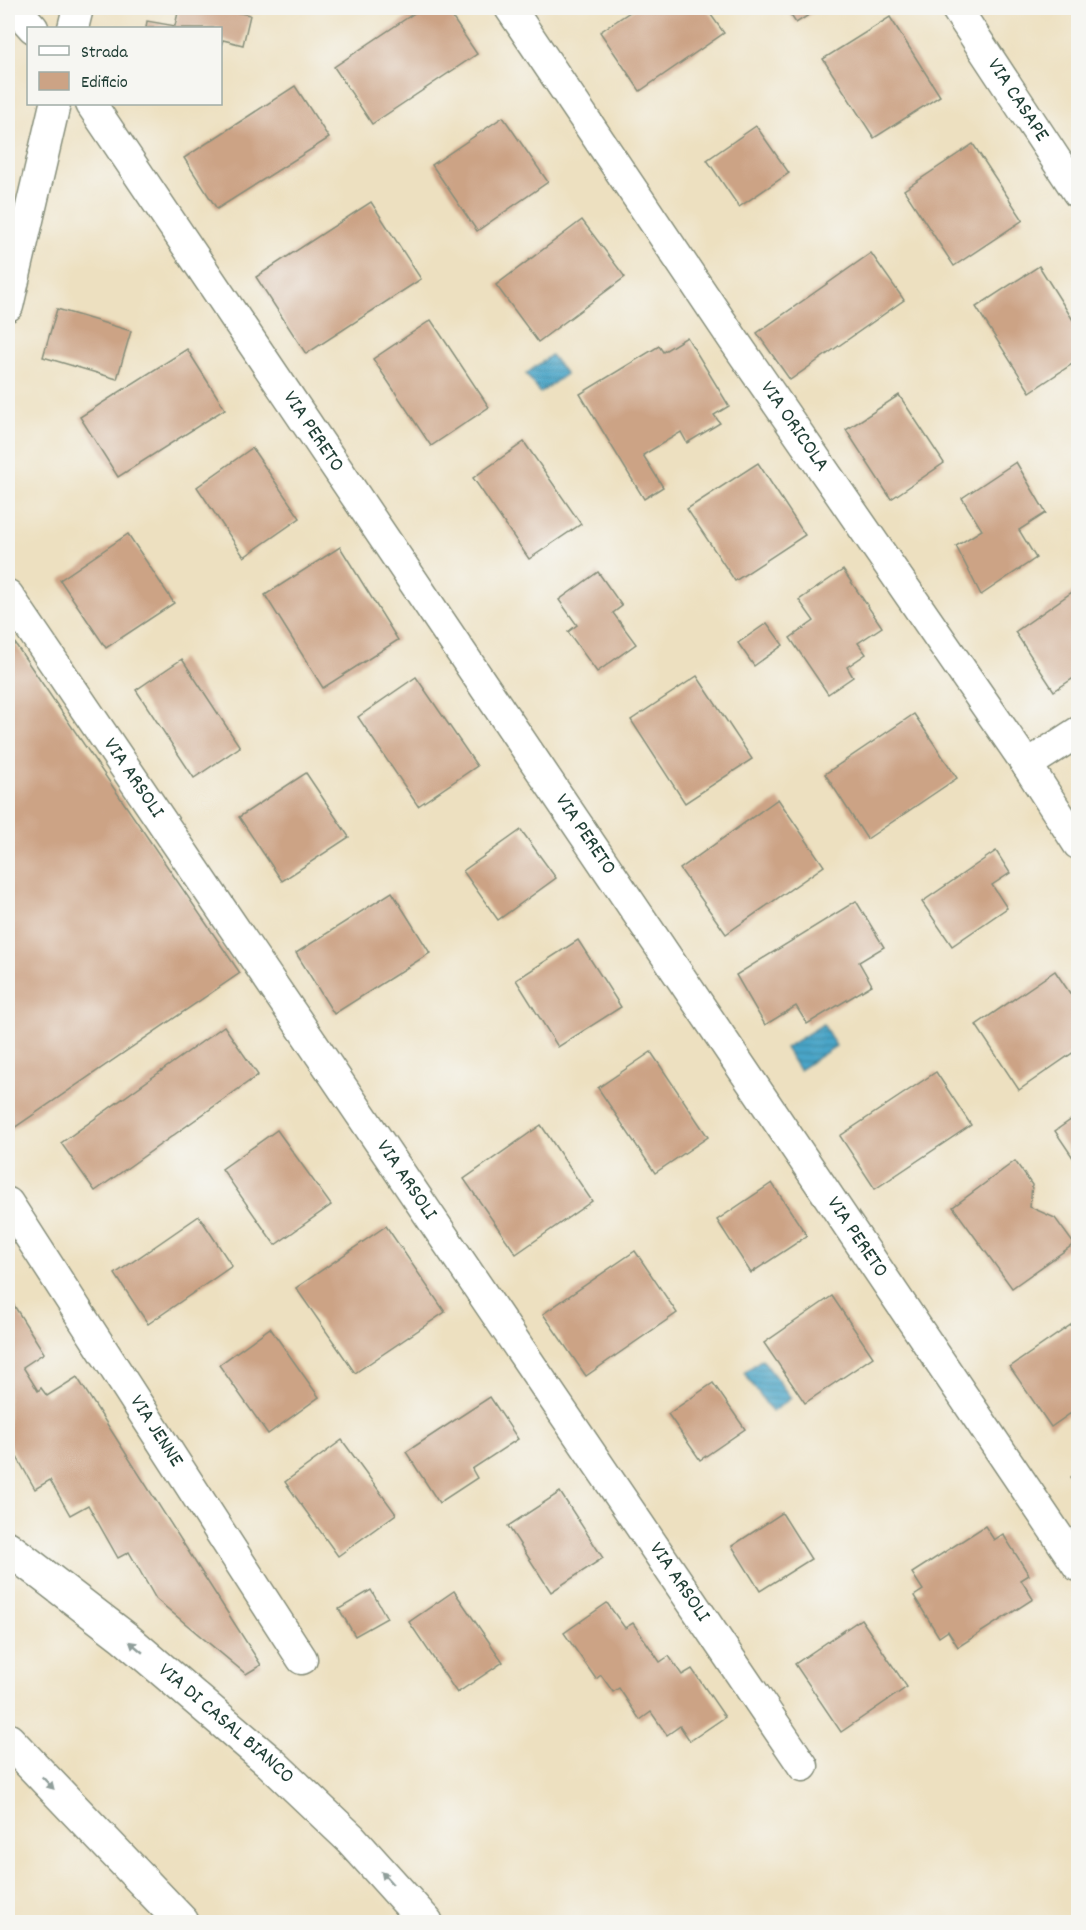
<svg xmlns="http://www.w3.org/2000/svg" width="1086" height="1930" font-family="Dekko,sans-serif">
<defs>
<pattern id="water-rules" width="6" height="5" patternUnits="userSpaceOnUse" patternTransform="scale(1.5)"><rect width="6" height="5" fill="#4aa5c8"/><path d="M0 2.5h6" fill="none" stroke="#3d88a3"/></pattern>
</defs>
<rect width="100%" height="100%" fill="#f6f6f2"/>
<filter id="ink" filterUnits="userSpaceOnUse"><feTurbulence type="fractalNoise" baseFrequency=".0167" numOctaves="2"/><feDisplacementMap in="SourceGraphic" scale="12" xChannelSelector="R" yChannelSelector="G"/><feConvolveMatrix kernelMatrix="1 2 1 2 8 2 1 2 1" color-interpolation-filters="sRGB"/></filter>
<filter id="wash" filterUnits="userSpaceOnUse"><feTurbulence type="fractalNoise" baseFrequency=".008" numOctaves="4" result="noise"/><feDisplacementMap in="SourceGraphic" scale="24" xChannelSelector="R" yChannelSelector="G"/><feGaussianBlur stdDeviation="1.35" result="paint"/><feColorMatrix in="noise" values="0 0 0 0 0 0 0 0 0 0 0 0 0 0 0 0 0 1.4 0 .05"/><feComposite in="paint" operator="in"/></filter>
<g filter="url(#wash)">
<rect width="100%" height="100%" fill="#ede0c0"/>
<g fill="url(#water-rules)" stroke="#34717e" stroke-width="1.5">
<polygon points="551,355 566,374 540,393 526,374"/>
<polygon points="823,1024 836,1046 799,1070 785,1048"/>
<polygon points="762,1359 791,1398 772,1412 744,1373"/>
</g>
<g id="blocks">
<g fill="#cca385">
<polygon points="179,8 231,8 230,11 250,15 243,45 223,40 220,48 220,28 146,28 147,21 175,26"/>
<polygon points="422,8 446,8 477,54 372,124 334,67"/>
<polygon points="636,8 706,8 724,33 640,91 600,32"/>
<polygon points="786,8 820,8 796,23"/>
<polygon points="890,17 940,96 874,138 823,59"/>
<polygon points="295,86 329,138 217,209 184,158"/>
<polygon points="503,117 548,182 477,231 432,165"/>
<polygon points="756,126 789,173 739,207 707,160"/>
<polygon points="973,144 1023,220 954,266 904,190"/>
<polygon points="371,202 421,279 306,354 256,277"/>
<polygon points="582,220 625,277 538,342 496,285"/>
<polygon points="871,253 904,300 790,380 757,333"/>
<polygon points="1039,266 1078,328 1078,360 1030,392 976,307"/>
<polygon points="57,309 131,331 117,379 43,357"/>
<polygon points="431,320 489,407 431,446 373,359"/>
<polygon points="687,337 729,406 714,415 720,423 687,443 681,432 643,455 663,487 644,499 580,394 659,346 663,352"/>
<polygon points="187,349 225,409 118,477 80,417"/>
<polygon points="899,395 944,463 891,499 846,430"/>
<polygon points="524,442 581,524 529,559 473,478"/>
<polygon points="252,448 300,518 244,557 197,487"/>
<polygon points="1016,462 1046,513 1019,530 1036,558 981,595 956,546 982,530 962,498"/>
<polygon points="758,463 805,535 735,581 687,509"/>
<polygon points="128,534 174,603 106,648 60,580"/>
<polygon points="340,547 398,640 323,688 265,595"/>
<polygon points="843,570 882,627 858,643 866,654 847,667 853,677 828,694 790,638 814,621 799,600"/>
<polygon points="598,572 622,606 613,613 636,644 597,672 568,632 577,625 559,600"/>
<polygon points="1078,588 1078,675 1054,691 1015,632"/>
<polygon points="767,623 783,645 754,666 738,643"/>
<polygon points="14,642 240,973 8,1132 8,646"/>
<polygon points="182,659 240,747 194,778 136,690"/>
<polygon points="697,676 752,759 685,803 631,720"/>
<polygon points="416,677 477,766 418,806 358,717"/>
<polygon points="914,714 957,778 867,839 825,774"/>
<polygon points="306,773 349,837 282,881 239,817"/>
<polygon points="778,799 824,866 726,934 680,869"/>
<polygon points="521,830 556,878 498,920 463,871"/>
<polygon points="996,851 1010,873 992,885 1007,908 952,946 922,902"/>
<polygon points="392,892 430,953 334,1014 296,953"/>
<polygon points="856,901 884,947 859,962 872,985 807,1024 796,1006 765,1025 736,975"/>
<polygon points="578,940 621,1007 558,1047 516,980"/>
<polygon points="1055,971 1078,1005 1078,1049 1019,1090 976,1025"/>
<polygon points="224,1026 258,1075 95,1191 61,1143"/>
<polygon points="651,1052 708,1137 655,1173 598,1088"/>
<polygon points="936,1072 971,1125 875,1189 840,1136"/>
<polygon points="1078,1115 1078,1165 1055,1131"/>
<polygon points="541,1125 592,1201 516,1254 464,1179"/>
<polygon points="277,1130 331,1205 275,1245 222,1169"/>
<polygon points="1015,1161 1032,1185 1030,1207 1055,1218 1074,1244 1012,1288 953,1207"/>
<polygon points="772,1183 807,1236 751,1273 717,1220"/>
<polygon points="199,1216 232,1266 148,1324 115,1274"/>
<polygon points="386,1226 445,1312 355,1373 296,1288"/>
<polygon points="635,1251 677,1313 586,1376 543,1314"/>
<polygon points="8,1296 44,1353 23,1367 38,1391 41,1388 47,1396 77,1377 261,1665 246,1674 156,1599 129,1552 118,1558 88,1505 70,1515 50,1480 35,1489 9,1443 8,1443"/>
<polygon points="832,1296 873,1357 805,1403 764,1343"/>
<polygon points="1078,1320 1078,1408 1051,1427 1010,1367"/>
<polygon points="270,1328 319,1397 268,1434 219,1365"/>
<polygon points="713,1383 745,1429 700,1460 668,1414"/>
<polygon points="490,1397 518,1439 472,1469 477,1478 439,1503 406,1452"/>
<polygon points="342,1440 396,1514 338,1556 285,1482"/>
<polygon points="1078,1472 1078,1489 1071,1477"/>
<polygon points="560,1492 603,1558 551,1592 508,1526"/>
<polygon points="782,1513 811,1559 760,1591 732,1546"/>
<polygon points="985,1526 994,1540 1003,1534 1029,1575 1021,1580 1033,1599 958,1647 948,1631 939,1637 914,1596 923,1590 912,1573"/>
<polygon points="371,1590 387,1618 355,1636 339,1609"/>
<polygon points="454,1591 503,1662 457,1693 409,1622"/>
<polygon points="607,1603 625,1628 633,1623 660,1662 669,1656 682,1675 692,1669 725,1717 690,1741 680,1726 667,1735 651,1712 640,1720 619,1688 613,1692 601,1675 596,1679 564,1633"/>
<polygon points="861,1619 907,1687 841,1732 795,1664"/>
</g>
</g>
</g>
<g filter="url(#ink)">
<use href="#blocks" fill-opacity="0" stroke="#868e7a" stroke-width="1.5"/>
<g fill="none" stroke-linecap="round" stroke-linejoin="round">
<g stroke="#868e7a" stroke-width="33">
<g id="street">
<polyline points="15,8 33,28"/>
<path id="s1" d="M 510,8 L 735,342 L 1027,765 L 1078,844"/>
<path id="s2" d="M 956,8 L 1078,193"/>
<polyline points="73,28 78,8"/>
<path id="s3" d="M 91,104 L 1078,1566"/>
<polyline points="8,306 55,104"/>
<path id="s4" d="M 8,595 L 803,1766"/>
<polyline points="1027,765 1078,732"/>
<path id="s5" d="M 8,1203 L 302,1659"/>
</g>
</g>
<g stroke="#868e7a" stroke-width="36">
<g id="secondary">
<path id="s6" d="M 8,1548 L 124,1637 L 270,1762 L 351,1839 L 426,1922"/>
<polyline points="8,1740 182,1922"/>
</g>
</g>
<use href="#street" stroke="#fff" stroke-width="30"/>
<use href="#secondary" stroke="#fff" stroke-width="33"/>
</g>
<defs><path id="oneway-solid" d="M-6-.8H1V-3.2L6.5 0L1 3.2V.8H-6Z" transform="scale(1.5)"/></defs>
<g fill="#8f9e9a">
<use href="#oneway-solid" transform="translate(136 1647) rotate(-140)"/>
<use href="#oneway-solid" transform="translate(48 1783) rotate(46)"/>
<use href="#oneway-solid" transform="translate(387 1878) rotate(-132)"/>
</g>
</g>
<g text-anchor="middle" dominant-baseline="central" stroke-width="5" stroke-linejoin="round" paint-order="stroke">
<g font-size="21" fill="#1f3d34" stroke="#f6f6f2">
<text stroke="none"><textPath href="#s2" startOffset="111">VIA CASAPE</textPath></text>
<text stroke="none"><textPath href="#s1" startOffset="506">VIA ORICOLA</textPath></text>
<text stroke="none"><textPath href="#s3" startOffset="396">VIA PERETO</textPath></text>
<text stroke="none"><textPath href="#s4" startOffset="222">VIA ARSOLI</textPath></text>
<text stroke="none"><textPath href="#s3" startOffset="882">VIA PERETO</textPath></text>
<text stroke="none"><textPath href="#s4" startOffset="708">VIA ARSOLI</textPath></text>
<text stroke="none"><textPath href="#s3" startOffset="1368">VIA PERETO</textPath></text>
<text stroke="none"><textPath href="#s5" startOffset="272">VIA JENNE</textPath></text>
<text stroke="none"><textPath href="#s4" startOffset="1194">VIA ARSOLI</textPath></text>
<text stroke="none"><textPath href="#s6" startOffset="280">VIA DI CASAL BIANCO</textPath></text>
</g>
</g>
<rect width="1086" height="1930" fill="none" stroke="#f6f6f2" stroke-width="30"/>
<rect x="27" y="27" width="195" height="78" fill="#f6f6f2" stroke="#a0aca6" stroke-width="1.5"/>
<rect x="39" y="46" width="30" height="9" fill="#ffffff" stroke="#a0aca6" stroke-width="1.5"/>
<text x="81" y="57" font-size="18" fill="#1f3d34">Strada</text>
<rect x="39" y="72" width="30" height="18" fill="#cca385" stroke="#a0aca6" stroke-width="1.5"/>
<text x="81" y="87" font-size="18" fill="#1f3d34">Edificio</text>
</svg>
